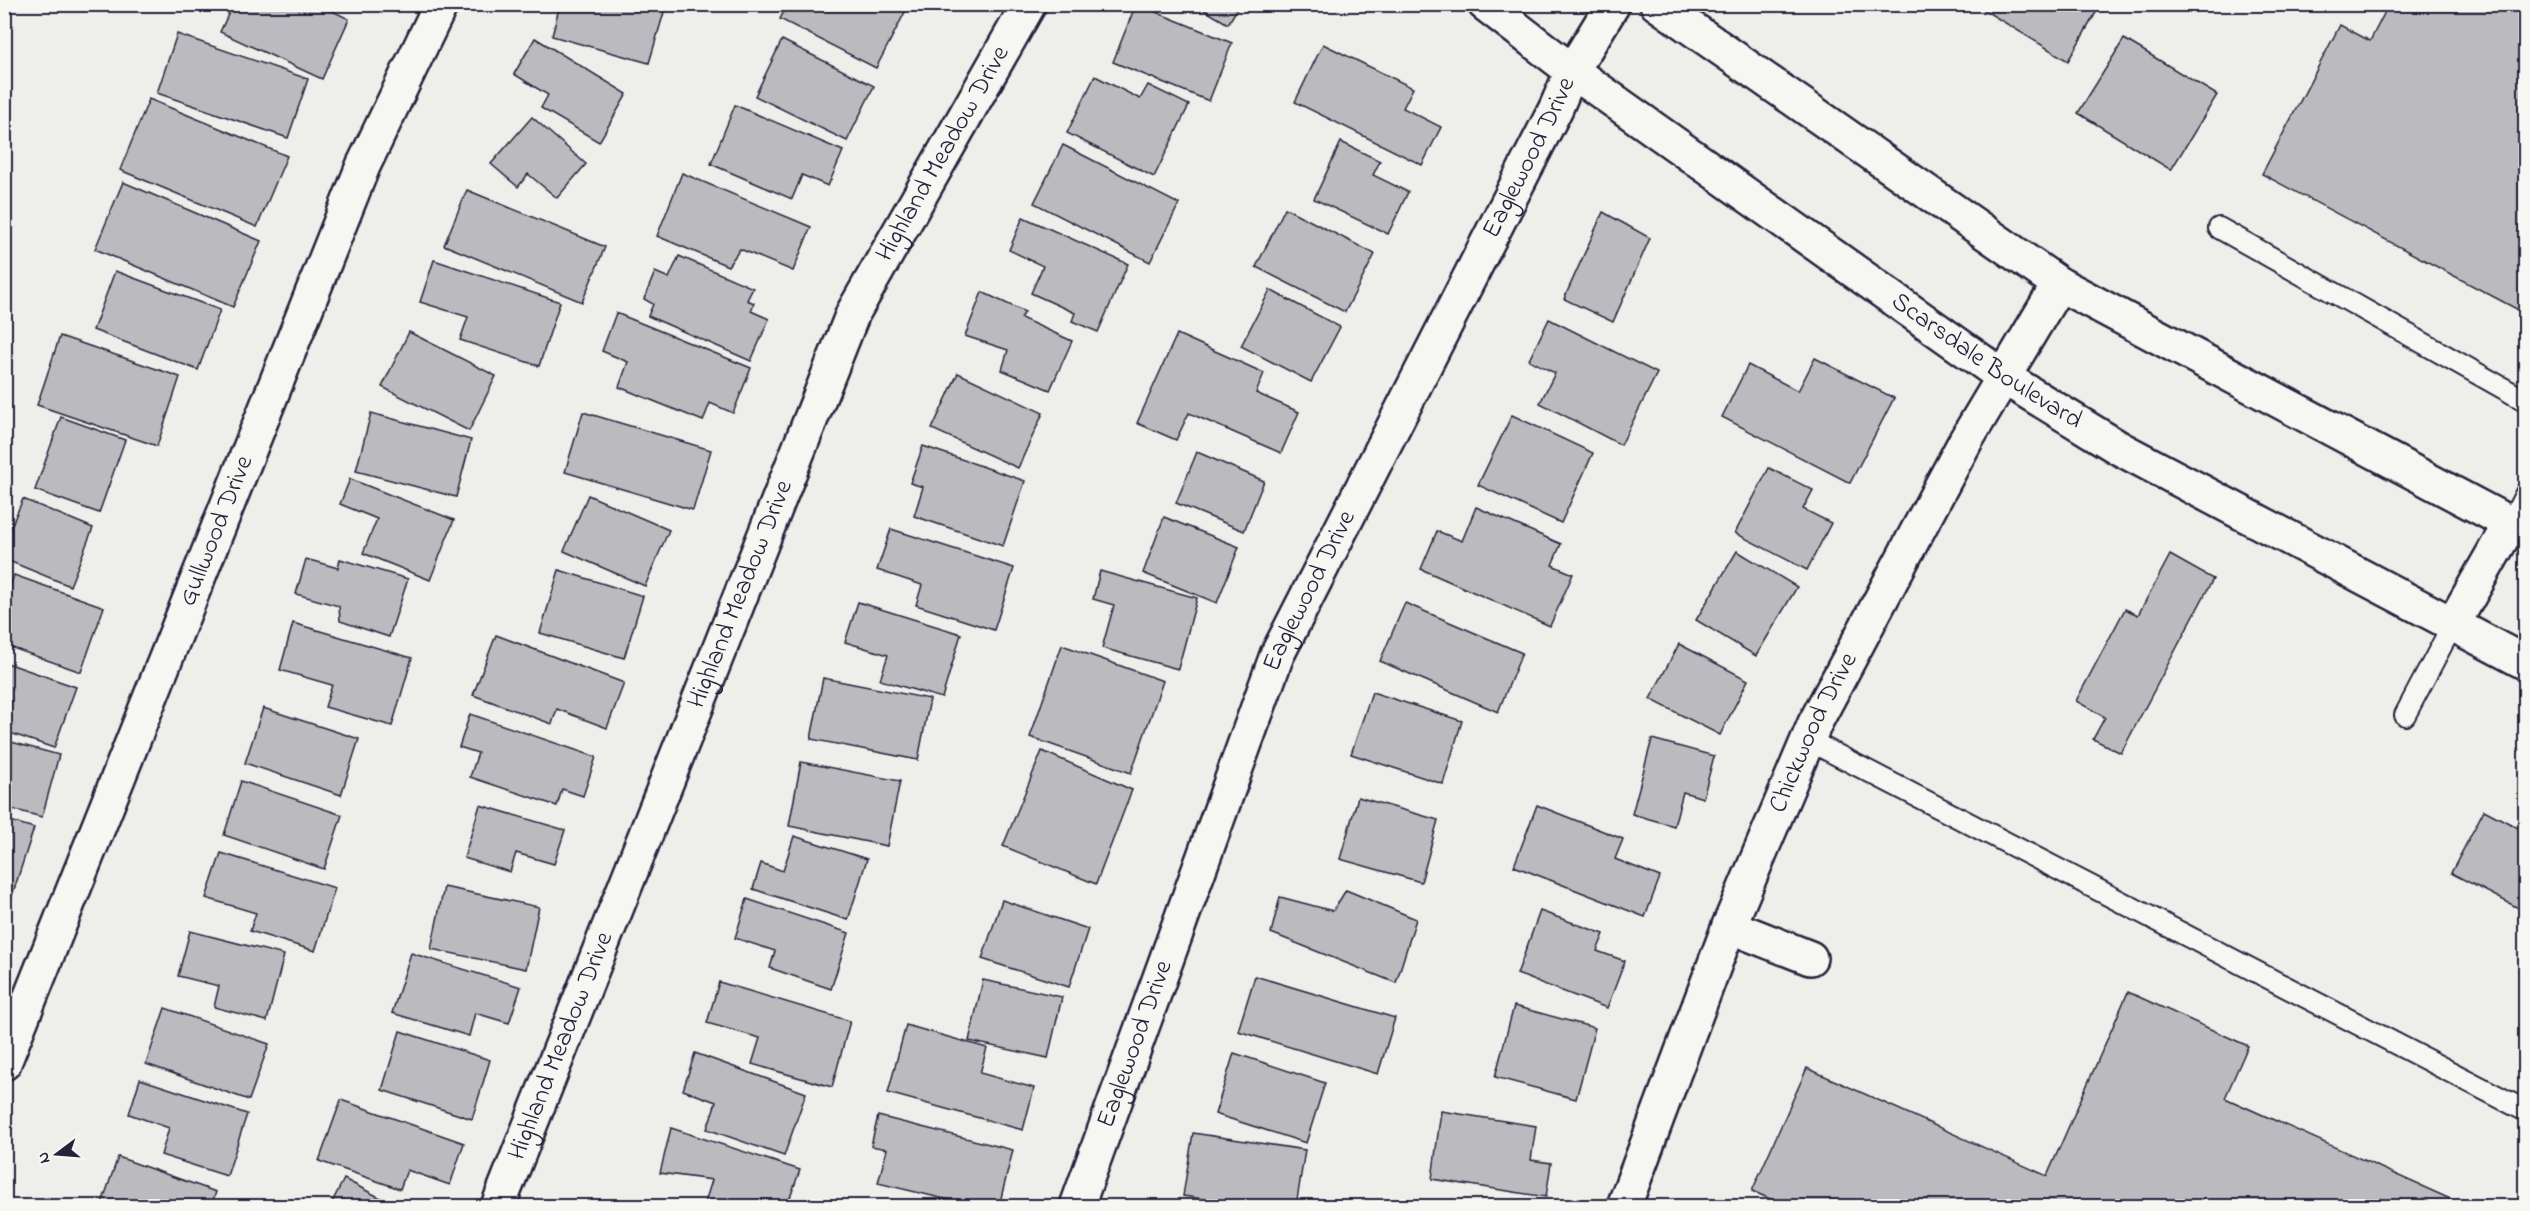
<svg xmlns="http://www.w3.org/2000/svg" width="2530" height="1211" font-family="'Indie Flower',sans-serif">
<rect width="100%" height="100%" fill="#eeeeeb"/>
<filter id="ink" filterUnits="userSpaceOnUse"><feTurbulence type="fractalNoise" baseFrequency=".0167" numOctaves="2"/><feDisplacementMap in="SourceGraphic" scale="12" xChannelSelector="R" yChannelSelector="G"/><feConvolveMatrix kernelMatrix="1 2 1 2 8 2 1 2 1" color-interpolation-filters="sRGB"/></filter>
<g filter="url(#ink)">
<g fill="#bbbbbf" stroke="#22223b" stroke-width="1.5">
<polygon points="233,4 318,4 349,19 322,79 220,32"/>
<polygon points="560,4 649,4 665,9 649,63 552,36"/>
<polygon points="788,4 890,4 905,12 876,68 780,19"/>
<polygon points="1136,4 1232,43 1209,101 1113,62"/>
<polygon points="1194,4 1240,4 1228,24"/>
<polygon points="1974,4 2101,4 2068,61"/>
<polygon points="2389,4 2526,4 2526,314 2262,174 2340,25 2370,41"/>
<polygon points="177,34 308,79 288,138 157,93"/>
<polygon points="535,38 627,94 599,142 541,108 548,95 514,74"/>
<polygon points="2124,39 2217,95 2171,170 2078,113"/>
<polygon points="782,40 874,86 847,141 755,96"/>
<polygon points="1323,44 1413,88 1403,108 1441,127 1422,165 1295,102"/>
<polygon points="1095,76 1140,99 1148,85 1189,105 1154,177 1067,133"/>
<polygon points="149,99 287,156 257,227 120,170"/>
<polygon points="735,105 843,151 828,186 802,175 792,199 711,164"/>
<polygon points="532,117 586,164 557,198 528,174 518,187 491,164"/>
<polygon points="1341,142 1380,161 1373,175 1408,192 1388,234 1314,199"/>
<polygon points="1063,145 1179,204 1150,262 1034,203"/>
<polygon points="682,173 811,227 793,271 740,249 728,266 657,236"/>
<polygon points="123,182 261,241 233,307 95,249"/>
<polygon points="467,190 605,247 582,302 444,245"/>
<polygon points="1285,208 1375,254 1345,312 1256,267"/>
<polygon points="1603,212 1650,238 1613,322 1564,299"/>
<polygon points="1023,217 1128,264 1098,332 1072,321 1075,313 1031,293 1043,266 1009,250"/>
<polygon points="679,256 753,288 747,300 754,303 751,311 769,319 751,361 648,316 653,304 644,299 655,272 669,278"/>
<polygon points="434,260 560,302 539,366 460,340 468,317 420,302"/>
<polygon points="115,271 220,310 198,370 93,330"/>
<polygon points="1270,290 1340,327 1311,382 1241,346"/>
<polygon points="982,292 1025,312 1021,318 1072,341 1050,390 1002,370 1008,350 965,336"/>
<polygon points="616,313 751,368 733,413 710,403 703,421 619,387 628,362 602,351"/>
<polygon points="1549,319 1657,373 1621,445 1540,403 1555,373 1529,360"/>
<polygon points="409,332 496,376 469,431 382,387"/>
<polygon points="1177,334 1264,373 1256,393 1299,412 1281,453 1189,413 1176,440 1137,423"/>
<polygon points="60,336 180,377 157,446 37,405"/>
<polygon points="1815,358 1894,398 1850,483 1722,417 1748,365 1798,391"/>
<polygon points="958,373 1043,413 1018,468 932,429"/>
<polygon points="583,412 711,450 693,510 565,472"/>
<polygon points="371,413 471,440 456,497 356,471"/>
<polygon points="1512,415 1593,453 1561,523 1478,485"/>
<polygon points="61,417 125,440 99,513 35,490"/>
<polygon points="923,446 1025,481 1003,546 914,516 923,487 910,483"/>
<polygon points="1197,452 1264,481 1244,531 1176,503"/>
<polygon points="1769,468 1813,490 1803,509 1831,523 1807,570 1735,533"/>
<polygon points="350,479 454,520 430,580 363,553 377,519 340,504"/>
<polygon points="588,495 669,530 645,586 564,551"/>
<polygon points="23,499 93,528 70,586 4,559 4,543"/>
<polygon points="1476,507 1561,544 1552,565 1573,574 1550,626 1421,569 1437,531 1462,541"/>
<polygon points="1164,517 1239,547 1217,603 1143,573"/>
<polygon points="891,529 1014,568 994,630 916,605 922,585 877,570"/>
<polygon points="1737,551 1797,587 1756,656 1696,620"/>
<polygon points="2170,555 2213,579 2121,753 2093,739 2105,717 2076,701 2125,609 2138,615"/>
<polygon points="306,559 338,568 340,559 408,579 389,637 340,621 339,606 296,594"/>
<polygon points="559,570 643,596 624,658 540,633"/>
<polygon points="1100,571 1197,598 1178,669 1102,648 1114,605 1093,599"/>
<polygon points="14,575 104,607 81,672 4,645 4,603"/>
<polygon points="858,602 961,634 942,698 880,680 888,655 845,642"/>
<polygon points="1405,603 1522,653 1498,712 1380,661"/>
<polygon points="293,623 412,658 392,726 325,707 332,685 280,670"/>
<polygon points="496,635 624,683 607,728 557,709 552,724 473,695"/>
<polygon points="1679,644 1748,680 1720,735 1650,699"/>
<polygon points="1062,645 1163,681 1131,773 1030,737"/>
<polygon points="4,662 76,687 54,748 4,731"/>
<polygon points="823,678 930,699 918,760 811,739"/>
<polygon points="1372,692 1462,721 1443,784 1351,754"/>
<polygon points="263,708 359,739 341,795 245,763"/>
<polygon points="470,714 596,757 583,796 562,789 557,806 470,777 478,753 459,747"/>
<polygon points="1652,739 1714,756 1703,798 1683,792 1674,826 1632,814"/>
<polygon points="4,740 59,755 42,817 4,807"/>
<polygon points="1042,751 1132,790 1096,884 1003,846"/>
<polygon points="801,762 900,781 887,846 789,826"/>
<polygon points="241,781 342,815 324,869 224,835"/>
<polygon points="1358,797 1438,820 1421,882 1340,859"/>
<polygon points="480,805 565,830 554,864 516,853 510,872 464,858"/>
<polygon points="1537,805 1623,839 1615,859 1660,877 1645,917 1514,866"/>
<polygon points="2484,810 2526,832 2526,912 2451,873"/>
<polygon points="4,819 34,828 11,899 4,897"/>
<polygon points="794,836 867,859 848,920 753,889 761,863 783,871"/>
<polygon points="221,853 335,888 315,951 250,931 256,913 206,898"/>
<polygon points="444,887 539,907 526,969 431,949"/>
<polygon points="1346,890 1416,919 1396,983 1271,933 1280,897 1333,911"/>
<polygon points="747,899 849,933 831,989 770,968 775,951 735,938"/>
<polygon points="1002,900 1088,929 1069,987 982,959"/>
<polygon points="1540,911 1604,934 1597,951 1625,961 1607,1008 1517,974"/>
<polygon points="190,931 284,955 267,1021 214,1007 219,986 178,976"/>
<polygon points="411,953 521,987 509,1023 475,1013 469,1036 392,1013"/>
<polygon points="1255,976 1395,1018 1378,1074 1238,1031"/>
<polygon points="983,980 1062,997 1048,1058 969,1041"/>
<polygon points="719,982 850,1021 832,1087 752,1064 760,1038 707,1023"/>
<polygon points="2128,992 2248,1046 2225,1098 2466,1206 1786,1206 1752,1191 1807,1068 2047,1176"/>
<polygon points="1514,1006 1595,1028 1576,1099 1495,1077"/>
<polygon points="165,1008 269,1044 249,1100 146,1064"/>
<polygon points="906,1025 987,1048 980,1073 1034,1088 1023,1130 888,1093"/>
<polygon points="400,1031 490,1060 472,1119 382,1090"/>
<polygon points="695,1053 806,1093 784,1156 707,1129 716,1102 683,1090"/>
<polygon points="1234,1053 1325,1083 1306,1143 1215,1114"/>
<polygon points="140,1079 247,1114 227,1176 161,1155 169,1128 129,1114"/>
<polygon points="341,1100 464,1143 450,1185 407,1170 400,1189 319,1161"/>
<polygon points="1441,1111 1536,1126 1531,1160 1551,1163 1546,1197 1432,1179"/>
<polygon points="878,1116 1013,1150 999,1206 974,1206 878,1183 887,1149 871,1146"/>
<polygon points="671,1128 800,1170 787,1206 704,1206 712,1180 660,1173"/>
<polygon points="1193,1133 1305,1150 1296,1206 1248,1206 1183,1196"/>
<polygon points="118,1157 216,1192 211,1206 101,1206"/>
<polygon points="344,1179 396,1206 330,1206"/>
</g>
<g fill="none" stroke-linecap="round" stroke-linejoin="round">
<g stroke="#22223b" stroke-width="24">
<g id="service">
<polyline points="2219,228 2526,401"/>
<polyline points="2510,524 2526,493"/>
<polyline points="2405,715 2453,624"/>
<polyline points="1808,740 2526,1111"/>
</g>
</g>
<g stroke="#22223b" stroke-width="38">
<g id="minor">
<polyline points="1729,926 1810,958"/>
<path id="s1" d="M 4,1063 L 363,166 L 441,4"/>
<path id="s2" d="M 498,1206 L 853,313 L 1029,4"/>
<path id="s3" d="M 1077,1206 L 1277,655 L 1556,108 L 1572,71 L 1613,4"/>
<path id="s4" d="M 1624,1206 L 1729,926 L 1815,723 L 1966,440 L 2059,284"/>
</g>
</g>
<g stroke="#22223b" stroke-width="38">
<g id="secondary">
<path id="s5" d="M 1485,4 L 1572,71 L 2005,378 L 2119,448 L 2526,663"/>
<polyline points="1657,4 2059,284 2526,532"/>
<polyline points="2453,624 2510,524"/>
</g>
</g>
<use href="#service" stroke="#f6f6f2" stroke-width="20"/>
<use href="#minor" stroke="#f6f6f2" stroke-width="33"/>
<use href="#secondary" stroke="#f6f6f2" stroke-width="33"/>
</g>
</g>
<g text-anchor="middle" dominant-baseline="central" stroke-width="4.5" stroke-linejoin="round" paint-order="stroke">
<g font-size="26" fill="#22223b" stroke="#f6f6f2">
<text stroke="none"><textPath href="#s2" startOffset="1144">Highland Meadow Drive</textPath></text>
<text stroke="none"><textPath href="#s3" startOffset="1144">Eaglewood Drive</textPath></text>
<text stroke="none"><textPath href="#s5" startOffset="616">Scarsdale Boulevard</textPath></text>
<text stroke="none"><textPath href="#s1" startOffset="573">Gullwood Drive</textPath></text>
<text stroke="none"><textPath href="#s3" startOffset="658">Eaglewood Drive</textPath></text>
<text stroke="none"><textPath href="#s2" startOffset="658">Highland Meadow Drive</textPath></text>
<text stroke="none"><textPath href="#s4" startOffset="510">Chickwood Drive</textPath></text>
<text stroke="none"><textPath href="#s3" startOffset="172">Eaglewood Drive</textPath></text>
<text stroke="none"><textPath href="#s2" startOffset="172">Highland Meadow Drive</textPath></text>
</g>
</g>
<rect width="2530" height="1211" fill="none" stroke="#f6f6f2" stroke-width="24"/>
<rect x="12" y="12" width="2506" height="1187" fill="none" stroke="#22223b" stroke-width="2" filter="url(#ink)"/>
<g transform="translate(57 1154) rotate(254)" stroke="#f6f6f2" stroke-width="4.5" paint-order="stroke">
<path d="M0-4.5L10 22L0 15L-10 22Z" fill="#22223b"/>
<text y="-9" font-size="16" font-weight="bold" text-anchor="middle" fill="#22223b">N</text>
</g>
</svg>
